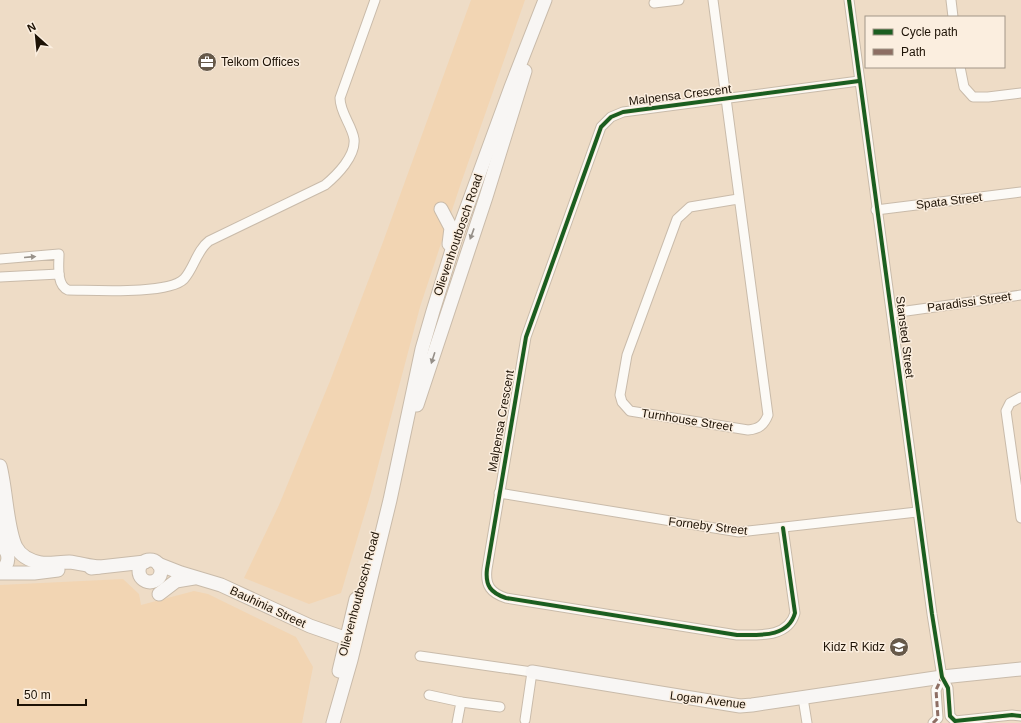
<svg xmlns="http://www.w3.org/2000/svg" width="1021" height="723" font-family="Arial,sans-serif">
<rect width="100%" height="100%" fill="#eedcc6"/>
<g fill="#f2d5b3">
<polygon points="471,0 525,0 461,183 420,307 370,496 341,593 309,604 244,578 279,505 330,381 383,242"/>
<polygon points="123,579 139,594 141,605 194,591 208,594 296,637 313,667 302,723 0,723 0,585"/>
</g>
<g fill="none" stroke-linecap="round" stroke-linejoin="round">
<g stroke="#c9bbaa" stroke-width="11">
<g id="street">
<path d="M 713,0 L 768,415 C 764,425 759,429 748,430 L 630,411 L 622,402 L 620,395 L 627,355 L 677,219 L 690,207 L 738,199"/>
<polyline points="849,0 932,614 942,677 948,688 950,716 955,721 1012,715 1021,716"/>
<polyline points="951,0 953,17"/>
<polyline points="654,3 679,0"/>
<polyline points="960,67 964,87 973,97 988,97 1021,93"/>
<polyline points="876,210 1021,192"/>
<path d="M 0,259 L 59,254 C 59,265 56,285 68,290 C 92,290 168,295 184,279 C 194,268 197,250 209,241 L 325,185 C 337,175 356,156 354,139 C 352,125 340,113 340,98 L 375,0"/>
<polyline points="0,277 59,274"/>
<polyline points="892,313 1021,295"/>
<polyline points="1021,397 1010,403 1006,411 1021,518"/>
<polyline points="499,493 739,532 917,512"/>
<path d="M 783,528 L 795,613 C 788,638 759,635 737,635 L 506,598 C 491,593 485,586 487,569 L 526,337 L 601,127 L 611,117 L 623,112 L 859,81"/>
<polyline points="420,656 532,672 525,720"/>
<polyline points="429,695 461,702 457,723"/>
<polyline points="803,698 807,723"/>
<polyline points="461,702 500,707"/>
<polyline points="933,723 938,718 936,690 942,677"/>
</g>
</g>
<g stroke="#c9bbaa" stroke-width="15">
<g id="secondary">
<polyline points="441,209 451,228 449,244"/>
<polyline points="417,405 486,197 525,71"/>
<path d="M 0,466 C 6,488 7,530 16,547 C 21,557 31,561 41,563 C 50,564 60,562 69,562 C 79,563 89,566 99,567"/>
<polyline points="1,509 2,546"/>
<path d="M 0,545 C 11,552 10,565 0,571"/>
<circle cx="150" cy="571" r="11"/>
<polyline points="158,564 181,573 221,585 310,626 353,641"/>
<polyline points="91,568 145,562"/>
<polyline points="0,573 34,573 58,570"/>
<polyline points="159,594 176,581 194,578"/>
<polyline points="339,671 356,599"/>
<polyline points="532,672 740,706 752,705 942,677 1021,669"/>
<polyline points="333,723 351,660 390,500 422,349 433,311 456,237 511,87 545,0"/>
</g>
</g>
<use href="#street" stroke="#fcfaf6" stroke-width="9"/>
<use href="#secondary" stroke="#f8f6f4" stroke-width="13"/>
<polyline stroke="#8d6e63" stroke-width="3" stroke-dasharray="6 3" stroke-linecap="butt" points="933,723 938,718 936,690 942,677"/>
<g stroke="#fbeedf" stroke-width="6">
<g id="cycleway">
<polyline points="849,0 932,614 942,677 948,688 950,716 955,721 1012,715 1021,716"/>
<path d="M 783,528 L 795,613 C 788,638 759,635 737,635 L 506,598 C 491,593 485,586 487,569 L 526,337 L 601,127 L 611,117 L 623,112 L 859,81"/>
</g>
</g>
<use href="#cycleway" stroke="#1b5e20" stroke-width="4"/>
</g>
<defs><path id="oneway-solid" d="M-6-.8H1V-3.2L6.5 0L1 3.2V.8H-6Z"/></defs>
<g fill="#958f88">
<use href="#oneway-solid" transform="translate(472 234) rotate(110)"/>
<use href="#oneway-solid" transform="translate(433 358) rotate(108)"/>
</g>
<use fill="#98928a" href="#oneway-solid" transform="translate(30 257) rotate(-5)"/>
<defs>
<g id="office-disc" transform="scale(1)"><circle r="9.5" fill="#665949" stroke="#fbeedf"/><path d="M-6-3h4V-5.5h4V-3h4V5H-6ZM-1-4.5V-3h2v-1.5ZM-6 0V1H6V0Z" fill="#fff"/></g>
<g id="school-disc" transform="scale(1)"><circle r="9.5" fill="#665949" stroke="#fbeedf"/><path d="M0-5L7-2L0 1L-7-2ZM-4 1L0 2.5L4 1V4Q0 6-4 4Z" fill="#fff"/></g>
</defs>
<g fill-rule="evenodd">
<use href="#office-disc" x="207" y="62"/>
<use href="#school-disc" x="899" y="647"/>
</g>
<g text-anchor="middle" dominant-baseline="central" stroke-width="3" stroke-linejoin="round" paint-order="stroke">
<g font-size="12" fill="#1d1205" stroke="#fbeedf" text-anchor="start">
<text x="221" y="62">Telkom Offices</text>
<text x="885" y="647" text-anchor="end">Kidz R Kidz</text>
</g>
<g font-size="12" fill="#1d1205" stroke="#fbeedf">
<text transform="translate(680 95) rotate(-7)">Malpensa Crescent</text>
<text transform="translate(949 201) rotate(-7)">Spata Street</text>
<text transform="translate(458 235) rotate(-71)">Olievenhoutbosch Road</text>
<text transform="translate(969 302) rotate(-8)">Paradissi Street</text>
<text transform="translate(905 337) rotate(83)">Stansted Street</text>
<text transform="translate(687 420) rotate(9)">Turnhouse Street</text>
<text transform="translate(501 421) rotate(-80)">Malpensa Crescent</text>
<text transform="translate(708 526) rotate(7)">Forneby Street</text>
<text transform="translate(359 594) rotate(-75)">Olievenhoutbosch Road</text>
<text transform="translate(268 607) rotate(25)">Bauhinia Street</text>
<text transform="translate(708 700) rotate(7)">Logan Avenue</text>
</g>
</g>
<rect x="865" y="16" width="140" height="52" fill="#fbeedf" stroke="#a29688"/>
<rect x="873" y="29" width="20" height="6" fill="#1b5e20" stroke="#a29688"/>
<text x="901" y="36" font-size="12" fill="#1d1205">Cycle path</text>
<rect x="873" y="49" width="20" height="6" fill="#8d6e63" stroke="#a29688"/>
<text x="901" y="56" font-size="12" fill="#1d1205">Path</text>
<g transform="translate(36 36) rotate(333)" stroke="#fbeedf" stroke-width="3" paint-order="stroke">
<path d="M0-3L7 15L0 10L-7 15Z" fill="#1d1205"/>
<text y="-6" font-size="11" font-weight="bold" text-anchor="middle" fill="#1d1205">N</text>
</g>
<path d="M18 699v6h68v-6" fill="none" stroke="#1d1205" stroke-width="2"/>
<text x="24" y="699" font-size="12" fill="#1d1205" stroke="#fbeedf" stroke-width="3" paint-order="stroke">50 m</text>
</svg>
